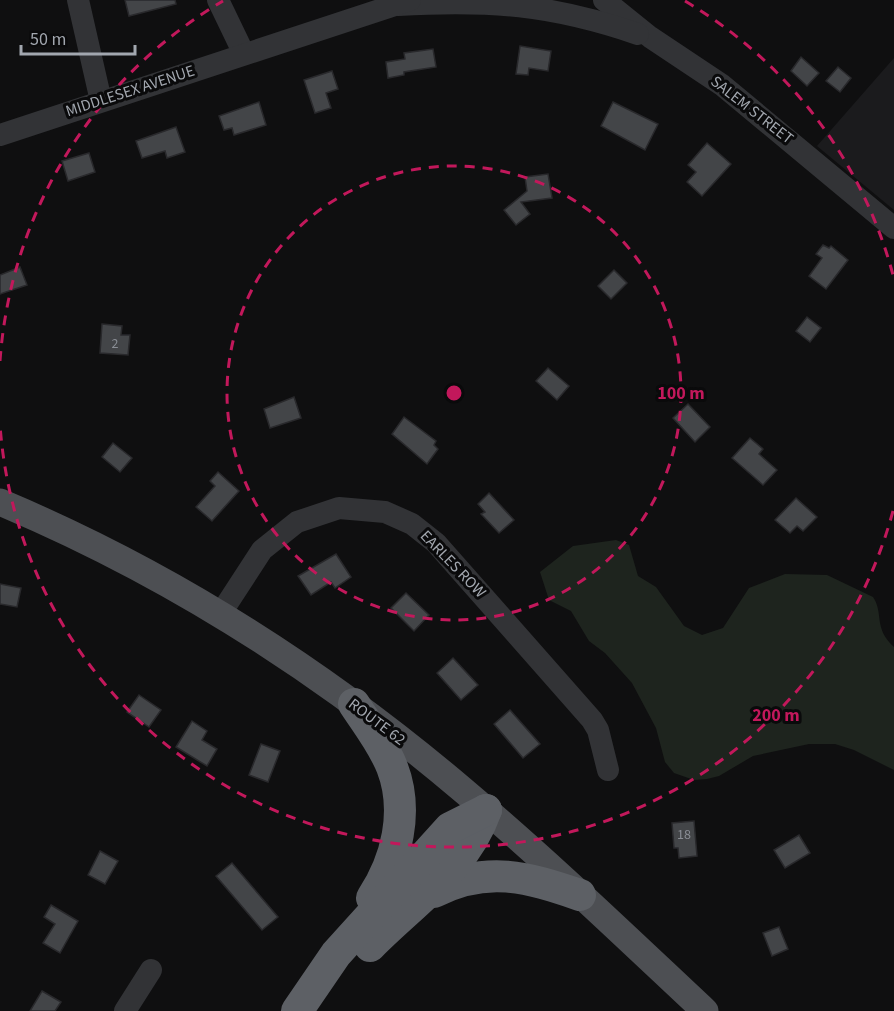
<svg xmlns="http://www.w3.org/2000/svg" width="894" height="1011" font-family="'Source Sans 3',sans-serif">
<rect width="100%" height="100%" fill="#0f0f10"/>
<polygon fill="#1b1b1d" points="894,58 894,210 817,146"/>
<path fill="#1e241e" d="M 616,540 L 629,545 L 638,576 L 656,587 L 684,626 L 702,635 L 723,628 L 749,588 L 785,574 L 827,575 L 873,597 C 884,613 873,628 894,647 L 894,770 L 854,750 L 835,744 L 809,744 L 753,756 L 719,776 L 707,779 L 694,780 L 674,773 L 665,762 L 656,728 L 632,683 L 605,653 L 589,641 L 571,611 L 549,600 L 540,572 L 573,546 Z"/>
<g fill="#434548" stroke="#29292c" stroke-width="1.5">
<polygon points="125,0 175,0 176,4 129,16"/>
<polygon points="520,46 551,51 548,71 529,68 528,75 516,74"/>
<polygon points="433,49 436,67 404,72 404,75 388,78 386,62 405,59 404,53"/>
<polygon points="801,57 819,73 807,86 791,71"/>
<polygon points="838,67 851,78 840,92 826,81"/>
<polygon points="332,71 338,89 326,93 331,108 315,113 304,80"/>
<polygon points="259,102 266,125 234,135 232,128 224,130 219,116"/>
<polygon points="613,102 658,124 645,150 601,126"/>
<polygon points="176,127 185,152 167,158 165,151 142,158 136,141"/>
<polygon points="707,143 731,164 702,196 687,182 696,172 688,165"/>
<polygon points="89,153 95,172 68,181 62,161"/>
<polygon points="548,174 552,198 521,202 530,214 516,225 504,210 527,191 525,177"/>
<polygon points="823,245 829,248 831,246 848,260 826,289 809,276 822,258 816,254"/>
<polygon points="20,267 27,285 0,294 0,275"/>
<polygon points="614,270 627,283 611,299 598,286"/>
<polygon points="807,317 821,328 810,342 796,331"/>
<polygon points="102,324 122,326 121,335 130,335 128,355 100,353"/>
<polygon points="548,368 569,386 557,400 536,381"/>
<polygon points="294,397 301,418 270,428 264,409"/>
<polygon points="688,404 710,427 695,442 673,418"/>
<polygon points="404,417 436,441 434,445 438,449 427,464 392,434"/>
<polygon points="750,438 763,449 759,454 777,470 763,485 732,458"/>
<polygon points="113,443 132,458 120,472 102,457"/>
<polygon points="218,472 239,491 212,521 196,507 215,486 210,481"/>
<polygon points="489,493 514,520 499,533 481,514 485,512 478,504"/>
<polygon points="796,498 817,517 803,531 797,526 790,533 775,520"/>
<polygon points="336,554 351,577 335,588 331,582 311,595 298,576"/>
<polygon points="0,584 21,588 17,607 0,604"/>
<polygon points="406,593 429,615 414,631 391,608"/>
<polygon points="453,658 478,685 461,700 437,673"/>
<polygon points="139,695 161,710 149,727 127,712"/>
<polygon points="510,710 540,744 523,758 494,724"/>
<polygon points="192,721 207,731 202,740 217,749 207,766 176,747"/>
<polygon points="261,744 280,751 268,782 249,775"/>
<polygon points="694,821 697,856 679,858 678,848 674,848 672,823"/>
<polygon points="799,835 810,853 785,868 774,850"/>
<polygon points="100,851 118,861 105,884 88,875"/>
<polygon points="232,863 278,917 262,930 216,876"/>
<polygon points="51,905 78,921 60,953 43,943 55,924 44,917"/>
<polygon points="779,927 788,949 772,956 763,933"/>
<polygon points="42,991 61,1002 55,1011 30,1011"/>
</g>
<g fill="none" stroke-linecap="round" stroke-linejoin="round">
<g stroke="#323336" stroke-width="22">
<polyline points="78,0 101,101"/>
<polyline points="218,0 244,54"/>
<polyline points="604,0 650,37 722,85 894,228"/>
<path d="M 398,5 C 490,0 550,4 638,34"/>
<polyline points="0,135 410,0"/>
<polyline points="221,613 262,550 297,522 339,508 385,512 412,524 436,543 592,720 598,730 608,770"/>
<polyline points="125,1011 151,970"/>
</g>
<path stroke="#4d4f53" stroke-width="27" d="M 0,502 C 169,573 324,672 464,791 C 547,861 626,937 705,1011"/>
<g stroke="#5d6065" stroke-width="32">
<path d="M 354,704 C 367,724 383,744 392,767 C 409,811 397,860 372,898"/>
<path d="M 434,892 C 487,865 527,877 580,895"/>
<path d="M 370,946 C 413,902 465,870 486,810"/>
<polyline points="297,1011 336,954 450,828 486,810"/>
</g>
</g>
<g fill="none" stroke="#c2185b" stroke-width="3" stroke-dasharray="10 8">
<circle cx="454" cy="393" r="227"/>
<path d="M893 511A455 455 0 0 1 0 425M0 361A455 455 0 0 1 223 1M685 1A455 455 0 0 1 893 275"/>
</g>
<g text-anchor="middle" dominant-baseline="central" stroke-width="6" stroke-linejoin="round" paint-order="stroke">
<g font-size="14" fill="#8a8e95">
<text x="115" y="344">2</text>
<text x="684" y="835">18</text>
</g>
<g font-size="16" fill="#a2a7af" stroke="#0a0a0b">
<text transform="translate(130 91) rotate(-18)">MIDDLESEX AVENUE</text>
<text transform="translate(752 110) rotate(38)">SALEM STREET</text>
<text transform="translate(453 564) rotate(46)">EARLES ROW</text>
<text transform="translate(377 722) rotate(37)">ROUTE 62</text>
</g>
</g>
<circle cx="454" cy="393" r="9" fill="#c2185b" stroke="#0a0a0b" stroke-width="3"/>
<g font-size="18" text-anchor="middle" font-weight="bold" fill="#c2185b" stroke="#0a0a0b" stroke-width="6" stroke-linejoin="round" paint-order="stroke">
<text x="681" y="399">100 m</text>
<text x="776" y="721">200 m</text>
</g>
<path d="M21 45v9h114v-9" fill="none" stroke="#a2a7af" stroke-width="3"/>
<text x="30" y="45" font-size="18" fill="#a2a7af" stroke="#0a0a0b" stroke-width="4.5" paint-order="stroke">50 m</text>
</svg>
